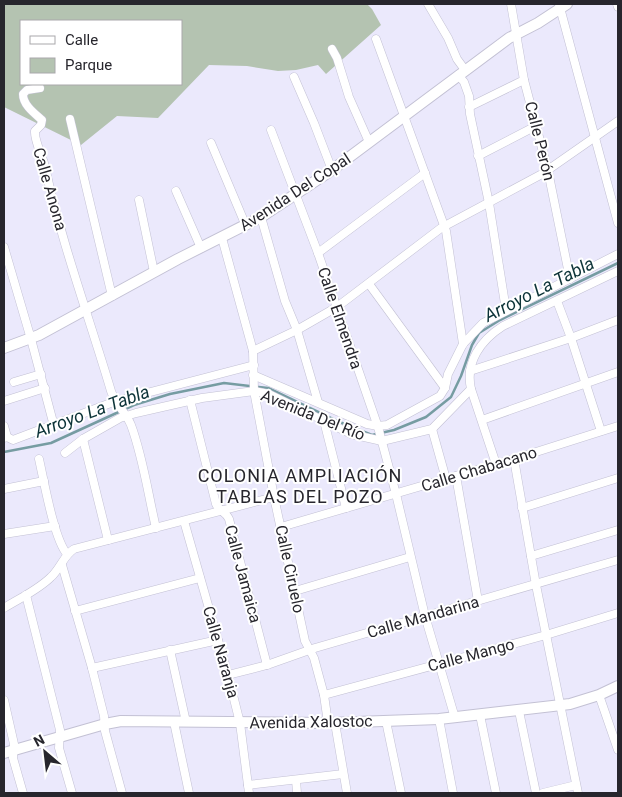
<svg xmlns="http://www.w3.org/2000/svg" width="622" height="797" font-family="Roboto,sans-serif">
<rect width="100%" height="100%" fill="#ebe9fc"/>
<path fill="#b4c3b1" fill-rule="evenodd" d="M 4,4 L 367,4 L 372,9 L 381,25 L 326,74 L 318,65 L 296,70 L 278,71 L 247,66 L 209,65 L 158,118 L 117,116 L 81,145 L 4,107 ZM 21,21 L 181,21 L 181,84 L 21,84 Z"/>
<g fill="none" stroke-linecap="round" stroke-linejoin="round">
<polyline stroke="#769ca2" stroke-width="2.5" points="4,452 51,443 134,405 170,394 224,383 268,388 337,421 372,435 394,430 426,417 451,397 461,376 472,345 479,333 500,320 618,263"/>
<g stroke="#c3c1d4" stroke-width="9">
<g id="street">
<polyline points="428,4 448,38 457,59 465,70"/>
<polyline points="511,4 524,80 548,171 570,279"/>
<polyline points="559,4 618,223"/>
<polyline points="617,4 618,7"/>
<polyline points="376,39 446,231 463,344"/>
<polyline points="332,49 337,58 349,97 369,142"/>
<polyline points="458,75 464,82 469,96 470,114 489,203 506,310"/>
<polyline points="294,77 314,123 332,170"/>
<path d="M 40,88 L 27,90 L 23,94 C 23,105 34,113 42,120 L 41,125 L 35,131 C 34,141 43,157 45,167 C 62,244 89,317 111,391 C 115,404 126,412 131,425 C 143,457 148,494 156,528"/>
<polyline points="469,107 524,80"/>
<polyline points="70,119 112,296"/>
<polyline points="271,130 318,253 378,427 396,494 425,616 455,718"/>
<polyline points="211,143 246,226"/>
<polyline points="478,156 536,126"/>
<polyline points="176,191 201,248"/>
<polyline points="139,200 154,272"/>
<polyline points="261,217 285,301 297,330 318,402"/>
<polyline points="222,238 253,351 254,391 274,497 305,641 314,658 324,695 328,723"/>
<polyline points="4,247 31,339 54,426"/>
<polyline points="318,253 425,173"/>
<polyline points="369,284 445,388"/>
<polyline points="557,301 571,338 601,431"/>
<polyline points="253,351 297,330 337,307 441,228 542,174 618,121"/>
<polyline points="470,371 571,338 618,320"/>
<polyline points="253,375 367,424 378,426 387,425 440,396 445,388 448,374 463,344 483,323 618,254"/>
<polyline points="14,382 41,374"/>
<polyline points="471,389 496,464"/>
<path d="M 190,400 L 216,504 C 219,511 226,512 229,519 L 267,665"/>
<polyline points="4,401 45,388"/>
<polyline points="482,420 618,372"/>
<polyline points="324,421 346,508"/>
<polyline points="4,426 7,437"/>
<polyline points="432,429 446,479"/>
<polyline points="4,438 7,437 13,440 116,401 254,365"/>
<polyline points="83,439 108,540"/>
<path d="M 65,453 L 83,439 L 120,418 L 136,413 L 202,398 L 254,391 L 269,394 L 351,434 L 382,441 L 432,429 L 471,389 C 465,362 481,340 503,326 L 618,271"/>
<path d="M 39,459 C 44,481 54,539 67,554"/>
<polyline points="514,459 536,585 578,793"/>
<polyline points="456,476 478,601"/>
<polyline points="4,489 44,481"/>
<polyline points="522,508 618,478"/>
<polyline points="184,521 228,675 240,723 249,793"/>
<polyline points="281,527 514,459 618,426"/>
<polyline points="4,534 55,526"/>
<polyline points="531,556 618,530"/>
<polyline points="62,565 92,668 104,716 105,731 122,793"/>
<polyline points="295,591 410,557"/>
<polyline points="26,595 60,730 59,748 72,793"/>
<path d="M 4,608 C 20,598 38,590 51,577 C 60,569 64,555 74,549 L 274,497"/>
<polyline points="75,611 200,578"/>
<polyline points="170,650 186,722"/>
<polyline points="92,668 218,640"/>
<polyline points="228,675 267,665 315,648 618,560"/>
<polyline points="324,695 546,635 618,613"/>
<polyline points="599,695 618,750"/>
<polyline points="4,700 14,744 13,758 23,793"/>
<polyline points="519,711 536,793"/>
<polyline points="480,715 496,793"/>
<polyline points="439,719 453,793"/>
<polyline points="386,721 401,793"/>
<polyline points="174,722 189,793"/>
<polyline points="335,723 347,793"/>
<polyline points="296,780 297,793"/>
<polyline points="248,785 343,774"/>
<polyline points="543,793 576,785"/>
</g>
</g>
<g stroke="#c3c1d4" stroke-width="12">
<g id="secondary">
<polyline points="4,348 39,335 178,259 261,217 332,170 509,38 538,23 567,4"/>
<polyline points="4,753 105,724 121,721 328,723 439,719 570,704 599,695 618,686"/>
</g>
</g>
<use href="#street" stroke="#fff" stroke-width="8"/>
<use href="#secondary" stroke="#fff" stroke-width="10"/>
</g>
<g text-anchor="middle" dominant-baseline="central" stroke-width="4" stroke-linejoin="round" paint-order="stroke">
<g font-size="16" fill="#27262d" stroke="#fff">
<text transform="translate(540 141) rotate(76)">Calle Perón</text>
<text transform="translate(50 189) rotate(74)">Calle Anona</text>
<text transform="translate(295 192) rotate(-33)">Avenida Del Copal</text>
<text transform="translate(340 318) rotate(71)">Calle Elmendra</text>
<text transform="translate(313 415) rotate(22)">Avenida Del Río</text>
<text transform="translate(479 469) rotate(-17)">Calle Chabacano</text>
<text transform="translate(290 569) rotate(78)">Calle Ciruelo</text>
<text transform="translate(243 574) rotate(75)">Calle Jamaica</text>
<text transform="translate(423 617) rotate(-16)">Calle Mandarina</text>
<text transform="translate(221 652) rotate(74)">Calle Naranja</text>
<text transform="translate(471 655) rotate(-15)">Calle Mango</text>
<text transform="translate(311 722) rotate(-1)">Avenida Xalostoc</text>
</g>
<g font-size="18" font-style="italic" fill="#0c3338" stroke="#fff">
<text transform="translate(539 289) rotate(-27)">Arroyo La Tabla</text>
<text transform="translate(92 411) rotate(-20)">Arroyo La Tabla</text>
</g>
<g font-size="18" letter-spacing="1" fill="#27262d" stroke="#fff">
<text x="300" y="475">COLONIA AMPLIACIÓN<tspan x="300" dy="21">TABLAS DEL POZO</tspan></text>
</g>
</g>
<rect width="622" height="797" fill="none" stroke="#27262d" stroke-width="10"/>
<rect x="20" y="20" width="162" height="65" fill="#ffffff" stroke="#a9a8ab"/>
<rect x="30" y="36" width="25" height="8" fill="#ffffff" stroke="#a9a8ab"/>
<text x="65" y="45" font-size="15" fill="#27262d">Calle</text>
<rect x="30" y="58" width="25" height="15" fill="#b4c3b1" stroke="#a9a8ab"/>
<text x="65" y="70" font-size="15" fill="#27262d">Parque</text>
<g transform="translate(45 752) rotate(332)" stroke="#ffffff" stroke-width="4" paint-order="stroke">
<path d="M0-4L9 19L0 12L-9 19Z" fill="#27262d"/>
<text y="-8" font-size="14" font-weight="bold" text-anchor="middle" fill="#27262d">N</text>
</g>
</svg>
